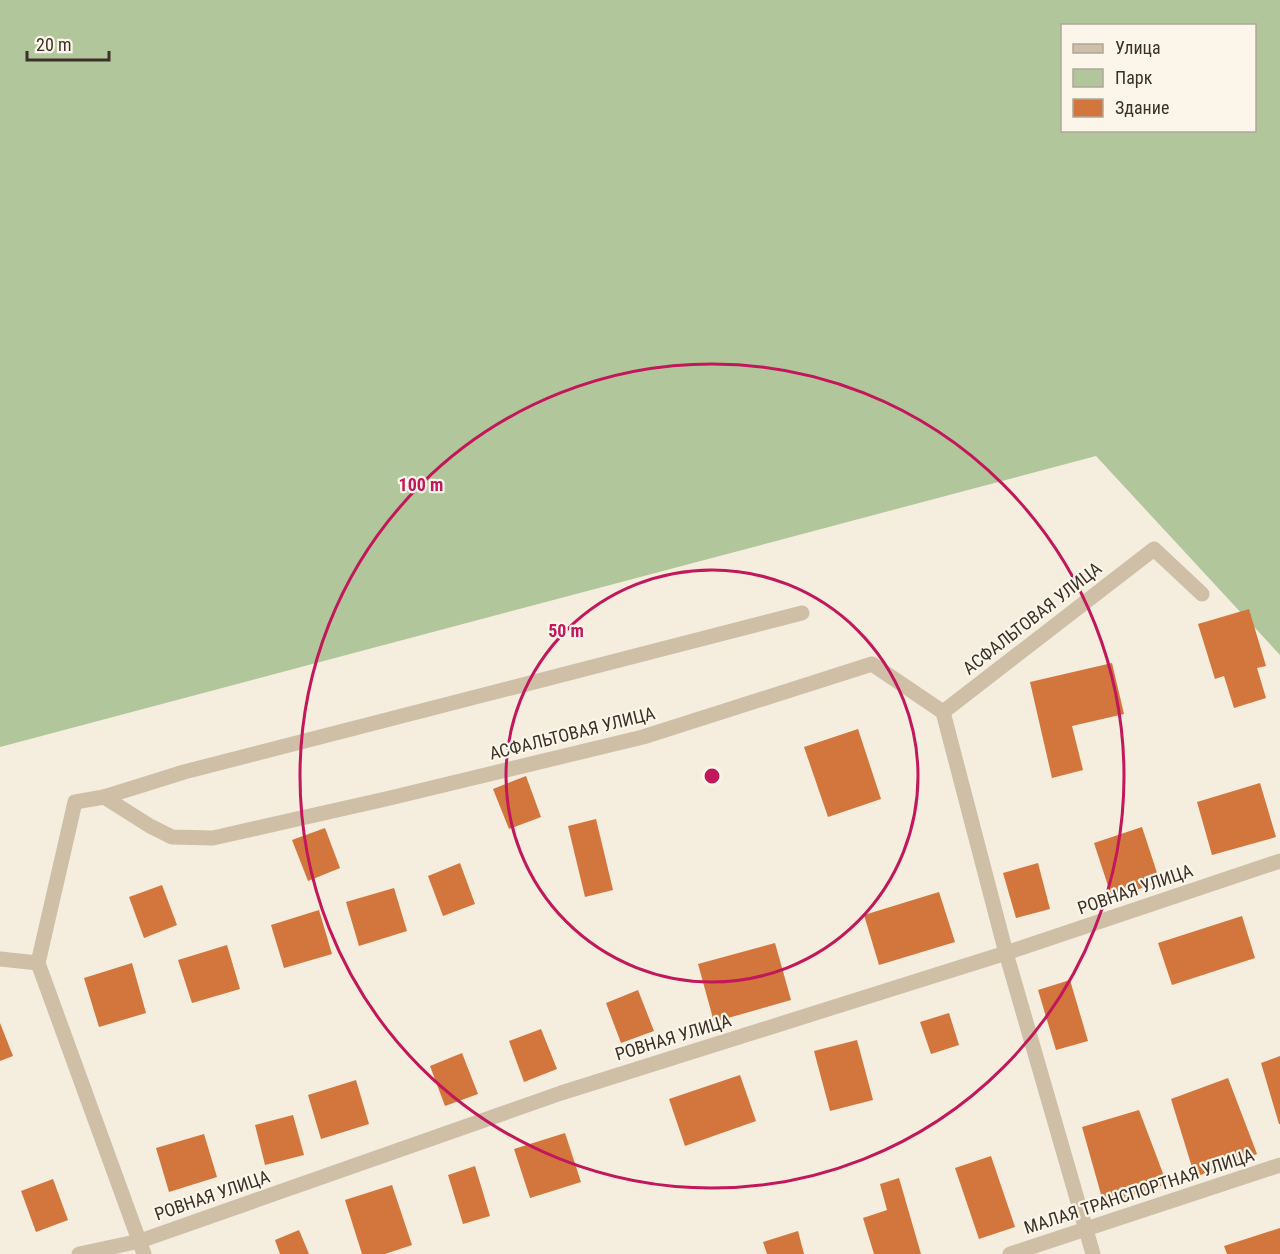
<svg xmlns="http://www.w3.org/2000/svg" width="1280" height="1254" font-family="'Roboto Condensed',sans-serif">
<rect width="100%" height="100%" fill="#f5eddd"/>
<path fill="#b2c69b" fill-rule="evenodd" d="M 0,0 L 1280,0 L 1280,655 L 1096,456 L 0,747 ZM 1062,26 L 1254,26 L 1254,130 L 1062,130 Z"/>
<g fill="#d3763d">
<polygon points="1249,609 1266,666 1257,668 1266,698 1234,708 1224,676 1215,679 1198,624"/>
<polygon points="1112,663 1124,714 1072,726 1083,770 1052,778 1030,682"/>
<polygon points="858,729 881,799 828,817 804,747"/>
<polygon points="526,776 541,817 509,829 493,789"/>
<polygon points="1260,783 1276,837 1212,855 1197,802"/>
<polygon points="596,819 613,890 585,897 568,826"/>
<polygon points="1142,827 1160,882 1112,898 1094,843"/>
<polygon points="325,828 340,868 308,881 292,840"/>
<polygon points="460,863 475,904 443,916 428,876"/>
<polygon points="1038,863 1050,909 1016,918 1003,873"/>
<polygon points="162,885 177,925 144,938 129,897"/>
<polygon points="394,888 407,931 359,946 346,902"/>
<polygon points="939,892 955,942 879,965 864,915"/>
<polygon points="319,910 332,954 284,968 271,925"/>
<polygon points="1242,916 1255,958 1172,985 1158,943"/>
<polygon points="775,943 791,1000 714,1022 698,964"/>
<polygon points="227,945 240,989 192,1003 178,960"/>
<polygon points="132,963 146,1013 99,1027 84,978"/>
<polygon points="1070,980 1088,1041 1056,1050 1038,990"/>
<polygon points="638,990 654,1031 621,1043 606,1003"/>
<polygon points="949,1013 959,1045 931,1054 920,1022"/>
<polygon points="0,1023 13,1056 0,1061"/>
<polygon points="541,1029 557,1069 524,1082 509,1041"/>
<polygon points="857,1040 873,1100 830,1111 814,1051"/>
<polygon points="462,1053 478,1094 445,1106 430,1066"/>
<polygon points="1280,1056 1280,1124 1279,1124 1261,1063"/>
<polygon points="740,1075 756,1121 685,1146 669,1099"/>
<polygon points="1228,1078 1257,1154 1195,1177 1171,1099"/>
<polygon points="356,1080 369,1124 321,1139 308,1095"/>
<polygon points="1139,1110 1167,1184 1104,1205 1082,1127"/>
<polygon points="293,1115 304,1155 265,1165 255,1125"/>
<polygon points="565,1133 581,1182 530,1198 514,1149"/>
<polygon points="204,1134 217,1177 169,1192 156,1148"/>
<polygon points="991,1156 1015,1227 979,1239 955,1168"/>
<polygon points="475,1166 490,1216 463,1224 448,1175"/>
<polygon points="899,1178 921,1254 874,1254 863,1218 887,1210 880,1184"/>
<polygon points="53,1179 68,1220 36,1232 21,1191"/>
<polygon points="392,1185 412,1245 385,1254 362,1254 345,1200"/>
<polygon points="1280,1228 1280,1254 1227,1254 1224,1246"/>
<polygon points="299,1230 309,1254 280,1254 275,1240"/>
<polygon points="798,1231 804,1254 767,1254 763,1242"/>
</g>
<g fill="none" stroke-linecap="round" stroke-linejoin="round">
<g stroke="#cfbfa7" stroke-width="15">
<polyline points="943,712 1006,953 1093,1254"/>
<polyline points="943,712 1154,549 1202,594"/>
<polyline points="104,797 184,772 802,613"/>
<polyline points="0,959 38,963 75,802 104,797 150,826 172,837 213,838 390,798 643,737 872,664 943,712"/>
<polyline points="38,963 144,1254"/>
<polyline points="79,1254 140,1241 561,1093 1006,953 1280,861"/>
<polyline points="1010,1254 1280,1165"/>
</g>
</g>
<g fill="none" stroke="#c2185b" stroke-width="3">
<circle cx="712" cy="776" r="206"/>
<circle cx="712" cy="776" r="412"/>
</g>
<g text-anchor="middle" dominant-baseline="central" stroke-width="4.5" stroke-linejoin="round" paint-order="stroke">
<g font-size="18" fill="#3b3128" stroke="#fcf6ea">
<text transform="translate(1032 618) rotate(-38)">АСФАЛЬТОВАЯ УЛИЦА</text>
<text transform="translate(572 733) rotate(-14)">АСФАЛЬТОВАЯ УЛИЦА</text>
<text transform="translate(1135 889) rotate(-19)">РОВНАЯ УЛИЦА</text>
<text transform="translate(673 1037) rotate(-17)">РОВНАЯ УЛИЦА</text>
<text transform="translate(1139 1191) rotate(-18)">МАЛАЯ ТРАНСПОРТНАЯ УЛИЦА</text>
<text transform="translate(212 1195) rotate(-19)">РОВНАЯ УЛИЦА</text>
</g>
</g>
<circle cx="712" cy="776" r="9" fill="#c2185b" stroke="#fcf6ea" stroke-width="3"/>
<g font-size="18" text-anchor="middle" font-weight="bold" fill="#c2185b" stroke="#fcf6ea" stroke-width="4.5" stroke-linejoin="round" paint-order="stroke">
<text x="421" y="491">100 m</text>
<text x="566" y="637">50 m</text>
</g>
<rect x="1061" y="24" width="195" height="108" fill="#fcf6ea" stroke="#afa79c" stroke-width="1.5"/>
<rect x="1073" y="44" width="30" height="9" fill="#cfbfa7" stroke="#afa79c" stroke-width="1.5"/>
<text x="1115" y="54" font-size="18" fill="#3b3128">Улица</text>
<rect x="1073" y="69" width="30" height="18" fill="#b2c69b" stroke="#afa79c" stroke-width="1.5"/>
<text x="1115" y="84" font-size="18" fill="#3b3128">Парк</text>
<rect x="1073" y="99" width="30" height="18" fill="#d3763d" stroke="#afa79c" stroke-width="1.5"/>
<text x="1115" y="114" font-size="18" fill="#3b3128">Здание</text>
<path d="M27 51v9h82v-9" fill="none" stroke="#3b3128" stroke-width="3"/>
<text x="36" y="51" font-size="18" fill="#3b3128" stroke="#fcf6ea" stroke-width="4.5" paint-order="stroke">20 m</text>
</svg>
